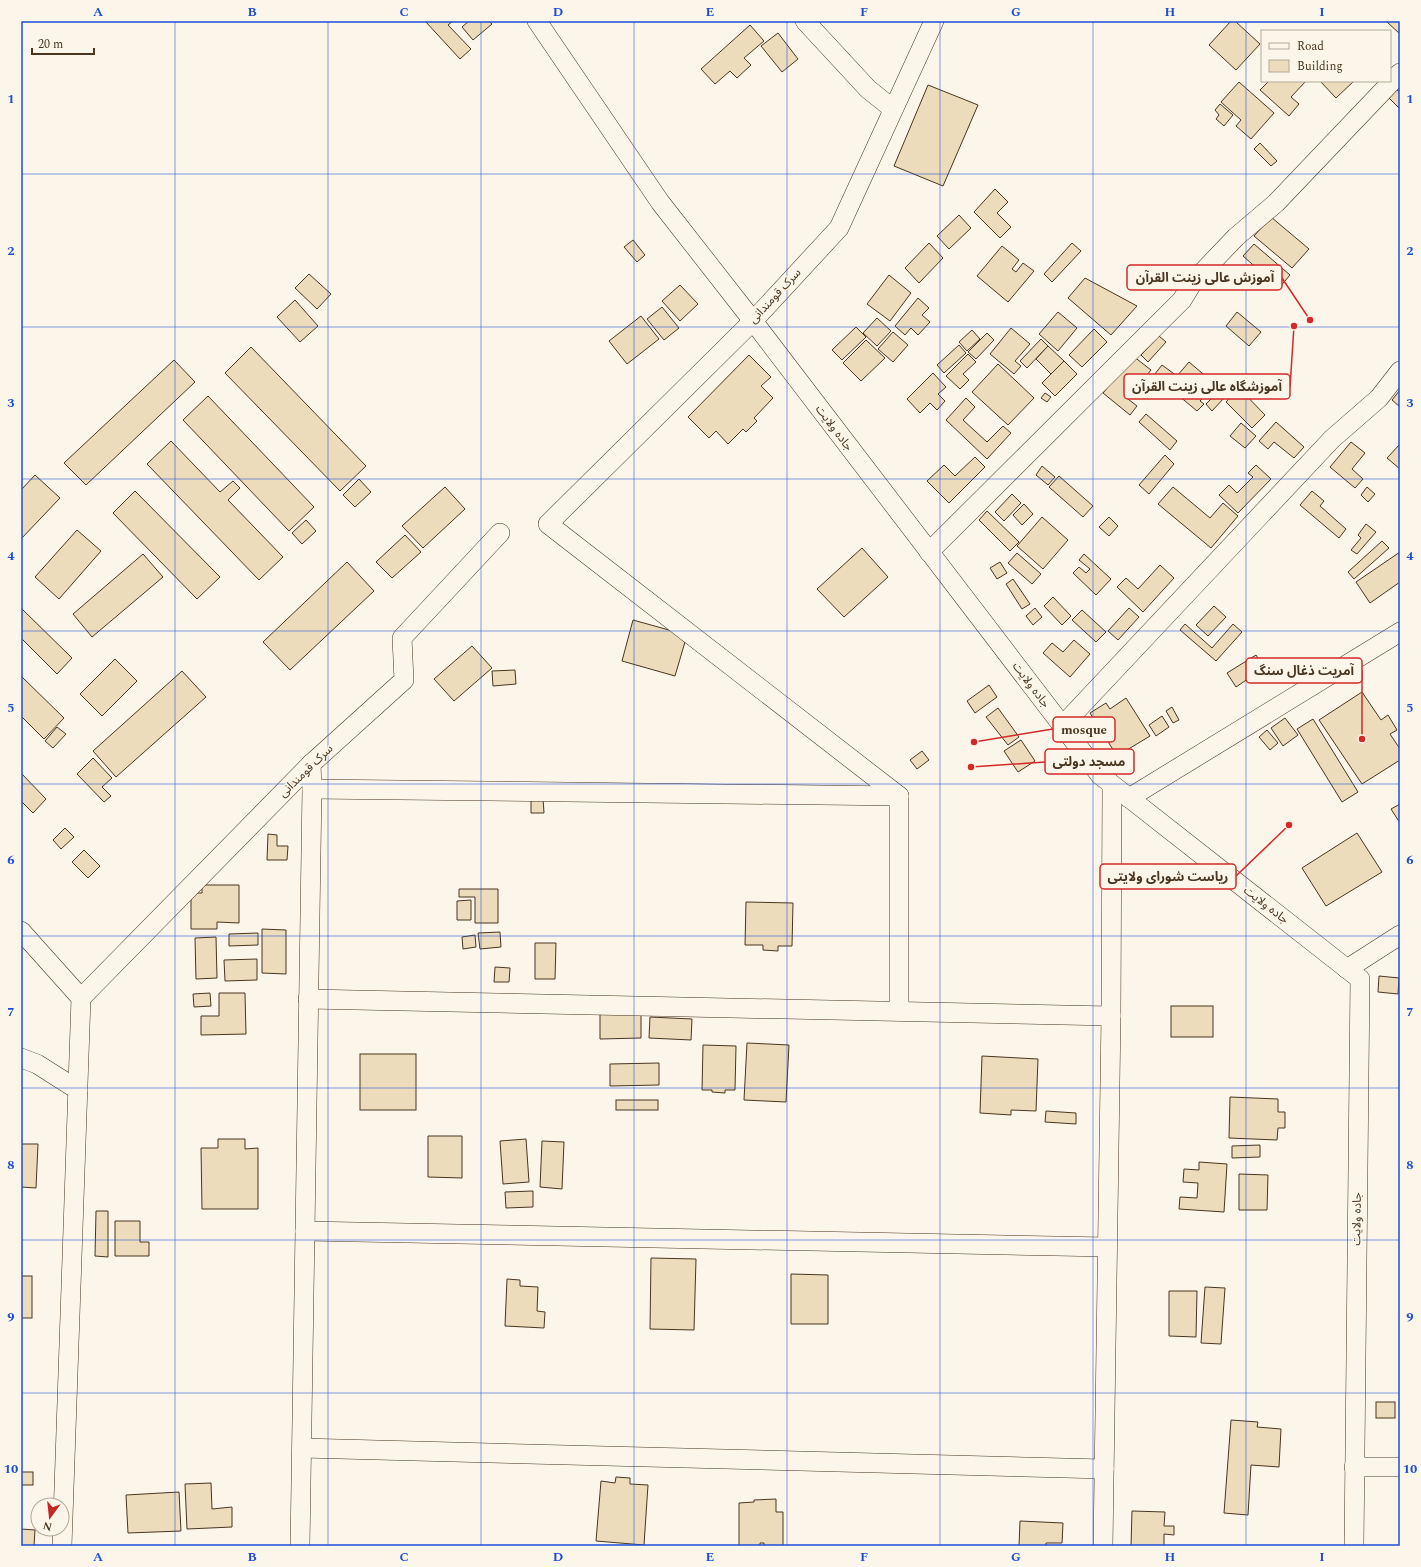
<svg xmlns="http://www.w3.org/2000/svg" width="1421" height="1567" font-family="Spectral,'Noto Sans Arabic',serif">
<rect width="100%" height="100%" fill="#fbf6e9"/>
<g fill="#ecdcbc" stroke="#4a3520">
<polygon points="425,21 453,21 448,25 471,49 460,59"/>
<polygon points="469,21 489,21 492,24 473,40 462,27"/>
<polygon points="1231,21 1235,21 1260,44 1236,70 1209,45"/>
<polygon points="1386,21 1400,21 1400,34"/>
<polygon points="750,25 764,41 744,58 751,65 737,78 730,71 715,84 701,69"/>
<polygon points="778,33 798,59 782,72 761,46"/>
<polygon points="1269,81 1306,81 1291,97 1299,104 1289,116 1260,90"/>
<polygon points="1320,81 1354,81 1336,98"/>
<polygon points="1239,82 1274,113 1251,139 1236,126 1241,120 1221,102"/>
<polygon points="928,85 978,105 943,186 894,166"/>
<polygon points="1397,90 1400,92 1400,109 1389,98"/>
<polygon points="1220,104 1233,115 1224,126 1216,119 1219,115 1215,110"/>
<polygon points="1260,143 1277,161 1271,166 1254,149"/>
<polygon points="995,189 1008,202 997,213 1011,227 1000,238 974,212"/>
<polygon points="959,215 971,228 949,249 937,236"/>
<polygon points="1271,217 1309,249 1292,268 1254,236"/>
<polygon points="633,240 645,255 637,262 624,247"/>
<polygon points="929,243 943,258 919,283 905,268"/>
<polygon points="1072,243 1081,251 1052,282 1044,274"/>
<polygon points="1254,244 1290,275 1279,288 1243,256"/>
<polygon points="1002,246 1019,260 1012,269 1016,272 1023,263 1034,271 1008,302 977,276"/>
<polygon points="309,274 331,294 317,309 295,288"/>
<polygon points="889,275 911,293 890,321 867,304"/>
<polygon points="1085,278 1137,306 1111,335 1068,298"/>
<polygon points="680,285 698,304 680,321 662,301"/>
<polygon points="918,298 929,308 922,315 930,322 918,335 911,328 905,335 895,326"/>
<polygon points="295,300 318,326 300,342 277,317"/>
<polygon points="662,307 679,328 664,340 647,319"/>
<polygon points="1058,312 1077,328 1058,351 1039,334"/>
<polygon points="1237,312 1261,332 1249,346 1226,326"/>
<polygon points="641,316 659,339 627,364 609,341"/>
<polygon points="877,318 891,331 877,346 863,333"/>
<polygon points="856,327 866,337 842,360 832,350"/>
<polygon points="1011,328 1030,344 1015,361 1021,366 1014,374 990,354"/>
<polygon points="1094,329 1107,342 1082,367 1069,355"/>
<polygon points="972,330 980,339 967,351 959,342"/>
<polygon points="893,332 908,345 893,362 878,349"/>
<polygon points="987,333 994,340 976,359 968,352"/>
<polygon points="1159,336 1166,342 1148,362 1141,355"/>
<polygon points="1041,339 1048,346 1027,368 1020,361"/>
<polygon points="866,340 885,358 861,381 843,363"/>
<polygon points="959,345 966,353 944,373 937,365"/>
<polygon points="1048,346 1064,361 1051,374 1036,359"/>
<polygon points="251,347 366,466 340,491 225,373"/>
<polygon points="968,354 976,362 963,374 969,380 960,389 946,376"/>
<polygon points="749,355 771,377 761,386 773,398 754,418 757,421 746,432 743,429 728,444 716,431 709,438 688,417"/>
<polygon points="1133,356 1151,370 1128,399 1137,406 1130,415 1103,393"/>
<polygon points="174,360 195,382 86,485 64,463"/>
<polygon points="1064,361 1077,374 1055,396 1042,383"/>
<polygon points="1189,362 1215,384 1200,401 1204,404 1197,411 1154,375 1162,365 1177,376"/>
<polygon points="998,364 1034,398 1008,425 972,392"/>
<polygon points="933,373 946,387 938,394 945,401 937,410 930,403 920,413 907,399"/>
<polygon points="1239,388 1265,415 1252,428 1226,402"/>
<polygon points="1400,390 1400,407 1392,400"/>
<polygon points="1218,392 1224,398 1212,411 1206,404"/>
<polygon points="1045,393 1051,397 1047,402 1041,398"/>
<polygon points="208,396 314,507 289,531 183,420"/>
<polygon points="966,398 975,407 963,420 987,442 1003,426 1011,433 987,459 946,420"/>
<polygon points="1146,414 1177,441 1170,450 1139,422"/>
<polygon points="1276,422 1304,447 1294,458 1274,442 1268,449 1259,441"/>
<polygon points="1241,423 1256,436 1245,448 1230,436"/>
<polygon points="171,441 220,492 233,481 240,488 228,500 283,557 259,580 147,464"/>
<polygon points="1351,442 1365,453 1352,469 1363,479 1355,488 1330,467"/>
<polygon points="1400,444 1400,469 1387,458"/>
<polygon points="1165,455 1174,464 1149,494 1139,485"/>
<polygon points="975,457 985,467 949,503 927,481 944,465 955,476"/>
<polygon points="1256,465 1271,479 1238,513 1219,495 1229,485 1237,493 1253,477 1248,473"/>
<polygon points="1042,466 1055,477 1048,485 1036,475"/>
<polygon points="35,475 60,498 21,539 21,490"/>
<polygon points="1059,476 1093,506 1083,517 1049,487"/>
<polygon points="359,479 371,492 355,507 343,495"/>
<polygon points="445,487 465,509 423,548 402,526"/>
<polygon points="1173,487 1210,518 1223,503 1238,516 1211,548 1158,504"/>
<polygon points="1367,487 1375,494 1368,502 1361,495"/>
<polygon points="135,491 220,577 197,599 113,513"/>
<polygon points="1312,491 1324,501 1320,506 1346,529 1339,538 1300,505"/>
<polygon points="1012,494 1021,503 1004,521 995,512"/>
<polygon points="1024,504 1033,514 1022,525 1013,515"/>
<polygon points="987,511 1019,542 1010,551 979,520"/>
<polygon points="1042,517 1068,540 1043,569 1017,546"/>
<polygon points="1109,517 1118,526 1109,536 1099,527"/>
<polygon points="306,520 316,531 302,544 292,533"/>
<polygon points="1366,524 1376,532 1357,554 1351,550 1361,538 1358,535"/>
<polygon points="77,530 101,551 59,599 35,577"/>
<polygon points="405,535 421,552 392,578 376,562"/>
<polygon points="1382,541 1389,548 1354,579 1348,572"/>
<polygon points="862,548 888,577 844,617 817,589"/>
<polygon points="1400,552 1400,582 1370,603 1356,582"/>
<polygon points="1017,553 1041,574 1032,584 1008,563"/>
<polygon points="143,554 163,577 92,637 73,614"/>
<polygon points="1084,554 1111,579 1096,595 1073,573 1079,567 1086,573 1090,569 1079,560"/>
<polygon points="347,562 374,591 290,670 263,642"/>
<polygon points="1000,562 1007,573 997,579 990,568"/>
<polygon points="1160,565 1174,578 1143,612 1117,587 1126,578 1138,589"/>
<polygon points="1013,579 1030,604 1022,609 1006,584"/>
<polygon points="1053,597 1071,616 1062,625 1044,606"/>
<polygon points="1214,606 1226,617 1208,636 1196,625"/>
<polygon points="21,608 72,658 57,674 21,638"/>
<polygon points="1035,608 1042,617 1033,625 1026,616"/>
<polygon points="1129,608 1139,617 1118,640 1108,631"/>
<polygon points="1082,610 1106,632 1096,642 1072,620"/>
<polygon points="633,620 687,635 675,676 622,661"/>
<polygon points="1185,624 1212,648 1233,624 1242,632 1216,661 1180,630"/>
<polygon points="1074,640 1090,654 1070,677 1043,653 1052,643 1063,652"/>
<polygon points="472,646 492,668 454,701 434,679"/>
<polygon points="1256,655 1264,668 1236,687 1227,673"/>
<polygon points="115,659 137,681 102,716 80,694"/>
<polygon points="515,670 516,684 493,686 492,671"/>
<polygon points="182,671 206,697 116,777 93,751"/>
<polygon points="21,676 64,718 44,739 21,716"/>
<polygon points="989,685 997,697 975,713 967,701"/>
<polygon points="1362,692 1381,720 1388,715 1397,730 1390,734 1400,749 1400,760 1362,784 1319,720"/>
<polygon points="1126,698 1150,736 1117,756 1090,713 1106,703 1110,709"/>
<polygon points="1172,707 1179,720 1173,723 1166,711"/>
<polygon points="998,708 1019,737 1008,745 986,717"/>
<polygon points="1162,716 1169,727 1156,736 1149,725"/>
<polygon points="1285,718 1298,735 1283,746 1271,728"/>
<polygon points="1313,719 1358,792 1342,802 1297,729"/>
<polygon points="57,727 66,734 53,748 45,741"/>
<polygon points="1267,730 1278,743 1270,750 1259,737"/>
<polygon points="1021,740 1035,761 1018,772 1004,751"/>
<polygon points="922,751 929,760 917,769 910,760"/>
<polygon points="93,758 112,778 102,787 111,796 104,802 77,774"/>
<polygon points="21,773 46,799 33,813 21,801"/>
<polygon points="531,798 543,798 544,813 531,813"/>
<polygon points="1400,804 1400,823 1391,809"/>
<polygon points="65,828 74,837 61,849 53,840"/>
<polygon points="1357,833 1382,872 1326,906 1302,868"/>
<polygon points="268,834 277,835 277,846 288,846 287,860 267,860"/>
<polygon points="84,850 100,866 88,878 72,862"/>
<polygon points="202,885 239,885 239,923 217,922 217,929 191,929 191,893 202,893"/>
<polygon points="459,889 498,889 498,923 475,923 475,897 459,897"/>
<polygon points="471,900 471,920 457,920 457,901"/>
<polygon points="746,902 793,903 792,946 778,946 778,951 763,950 763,945 745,945"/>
<polygon points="262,929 286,930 286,974 262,973"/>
<polygon points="500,932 501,947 480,949 478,933"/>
<polygon points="258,933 258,945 229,946 229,934"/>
<polygon points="475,935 476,947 463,949 462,937"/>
<polygon points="216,937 217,978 196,979 195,938"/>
<polygon points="535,943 556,943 555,979 535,979"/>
<polygon points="257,959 257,980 225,981 224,960"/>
<polygon points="495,967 510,968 509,982 494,982"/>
<polygon points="1379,976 1399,978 1398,994 1378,992"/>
<polygon points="210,993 211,1006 194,1007 193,994"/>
<polygon points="219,993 245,993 246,1034 201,1035 201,1016 219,1016"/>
<rect x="1171" y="1006" width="42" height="31"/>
<polygon points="600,1010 641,1010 641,1038 600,1039"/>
<polygon points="650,1017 692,1019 691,1040 649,1038"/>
<polygon points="747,1043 789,1045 786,1102 744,1100"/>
<polygon points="703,1045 736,1046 735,1090 725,1090 725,1093 712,1092 712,1090 702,1090"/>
<rect x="360" y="1054" width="56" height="56"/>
<polygon points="982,1056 1038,1059 1036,1111 1011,1110 1011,1115 980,1113"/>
<polygon points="659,1063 659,1085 610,1086 610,1064"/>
<polygon points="1230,1097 1278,1099 1278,1112 1285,1112 1285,1128 1278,1128 1277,1140 1229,1138"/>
<rect x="616" y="1100" width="42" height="10"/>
<polygon points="1046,1111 1076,1113 1076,1124 1045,1122"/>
<polygon points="428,1136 462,1136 462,1178 428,1177"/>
<polygon points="218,1139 245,1139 245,1149 258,1148 258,1209 202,1209 201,1148 218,1148"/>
<polygon points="526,1139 529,1182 503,1184 500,1141"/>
<polygon points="542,1141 564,1142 562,1189 540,1187"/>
<polygon points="21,1144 38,1144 36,1188 21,1187"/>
<polygon points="1260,1145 1260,1157 1232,1158 1232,1146"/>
<polygon points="1199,1162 1227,1164 1224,1212 1179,1209 1180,1197 1197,1198 1198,1183 1183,1182 1184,1169 1199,1170"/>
<polygon points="1239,1174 1268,1175 1267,1210 1239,1210"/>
<polygon points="533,1191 533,1207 506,1208 505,1192"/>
<polygon points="96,1211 108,1211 108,1257 95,1256"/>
<polygon points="115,1221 140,1221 140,1242 149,1242 149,1256 115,1256"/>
<polygon points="651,1258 696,1259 694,1330 650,1329"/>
<polygon points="791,1274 828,1275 828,1324 791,1324"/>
<rect x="21" y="1276" width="11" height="42"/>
<polygon points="507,1279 520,1280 520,1286 538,1287 537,1311 545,1312 544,1328 505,1326"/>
<polygon points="1205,1287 1225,1288 1221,1344 1201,1343"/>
<polygon points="1169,1291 1197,1291 1196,1337 1169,1336"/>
<rect x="1376" y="1402" width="19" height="16"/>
<polygon points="1231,1420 1258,1422 1257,1427 1281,1429 1279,1467 1251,1465 1248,1515 1224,1513"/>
<rect x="21" y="1472" width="12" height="13"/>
<polygon points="616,1477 630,1478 630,1484 648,1485 644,1545 596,1541 601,1481 615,1483"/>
<polygon points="211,1483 212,1509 232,1507 232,1527 187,1529 185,1484"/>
<polygon points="179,1492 181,1531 128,1533 126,1495"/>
<polygon points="776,1499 776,1512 783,1512 783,1546 764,1546 764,1543 760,1543 760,1546 739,1546 739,1503 754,1502 754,1500"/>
<polygon points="1132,1511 1165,1512 1164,1526 1174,1526 1174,1535 1164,1534 1164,1546 1131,1546"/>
<polygon points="1020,1521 1063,1523 1062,1543 1046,1543 1046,1546 1019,1546"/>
<polygon points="21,1529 35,1530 34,1546 21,1546"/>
</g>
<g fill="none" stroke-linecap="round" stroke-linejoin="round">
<g stroke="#4a3520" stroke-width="20">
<g id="street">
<polyline points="537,21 660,202 753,321 1100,775 1360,979 1354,1546"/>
<polyline points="805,21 868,89 893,109"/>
<polyline points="929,552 1182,300 1193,282 1236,237 1276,203 1400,73"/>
<polyline points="1062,726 1332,439 1379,398 1400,371"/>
<polyline points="312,789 899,796"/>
<polyline points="1129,798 1400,632"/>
<polyline points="21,931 81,998 62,1546"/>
<polyline points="1347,969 1400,935"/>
<polyline points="81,998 311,764 404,680 402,638 500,533"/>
<polyline points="308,999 1111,1016"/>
<polyline points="899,1011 899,796 548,524 753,321 839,228 934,21"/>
<polyline points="21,1058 37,1064 78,1090"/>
<polyline points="305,1231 1107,1247"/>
<polyline points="302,1448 1104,1469"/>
<polyline points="1354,1467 1400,1467"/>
<polyline points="300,1546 312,789 311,764"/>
<polyline points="1103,1546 1111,1016 1112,785"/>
</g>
</g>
<use href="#street" stroke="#fbf6e9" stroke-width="19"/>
</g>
<path fill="none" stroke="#1d4ed8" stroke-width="1" stroke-opacity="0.55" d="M 175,21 L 175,1546M 328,21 L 328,1546M 481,21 L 481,1546M 634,21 L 634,1546M 787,21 L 787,1546M 940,21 L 940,1546M 1093,21 L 1093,1546M 1246,21 L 1246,1546M 21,174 L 1400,174M 21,327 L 1400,327M 21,479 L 1400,479M 21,631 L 1400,631M 21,784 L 1400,784M 21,936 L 1400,936M 21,1088 L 1400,1088M 21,1240 L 1400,1240M 21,1393 L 1400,1393"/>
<g text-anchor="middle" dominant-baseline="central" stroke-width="3" stroke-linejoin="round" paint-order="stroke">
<g font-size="12" fill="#4a3520" stroke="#fbf6e9">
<text transform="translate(775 296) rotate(-47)">سرک قومندانی</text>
<text transform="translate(834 428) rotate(53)">جاده ولایت</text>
<text transform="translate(1031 685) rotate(53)">جاده ولایت</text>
<text transform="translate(306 771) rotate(-44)">سرک قومندانی</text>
<text transform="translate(1266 905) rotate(38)">جاده ولایت</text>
<text transform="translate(1357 1219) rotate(-89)">جاده ولایت</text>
</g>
</g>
<path fill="none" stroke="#d62828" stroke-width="1.5" d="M1310 320L1282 278M1294 326L1290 387M1362 739L1362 670M974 742L1053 729M971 767L1045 762M1289 825L1236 876"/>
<g fill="#d62828" stroke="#fbf6e9" stroke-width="1.5">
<circle cx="1310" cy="320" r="4"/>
<circle cx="1294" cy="326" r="4"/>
<circle cx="1362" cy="739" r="4"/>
<circle cx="974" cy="742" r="4"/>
<circle cx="971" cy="767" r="4"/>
<circle cx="1289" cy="825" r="4"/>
</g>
<g fill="#fbf6e9" stroke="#d62828" stroke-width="1.5">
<rect x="1127" y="265" width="155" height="25" rx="4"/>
<rect x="1124" y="374" width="166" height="25" rx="4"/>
<rect x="1246" y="658" width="116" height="25" rx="4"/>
<rect x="1053" y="717" width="62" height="25" rx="4"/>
<rect x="1045" y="749" width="89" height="25" rx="4"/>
<rect x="1100" y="864" width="136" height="25" rx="4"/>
</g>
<g font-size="13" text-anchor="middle" font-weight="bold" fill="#4a3520">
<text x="1205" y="282">آموزش عالی زینت القرآن</text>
<text x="1207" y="391">آموزشگاه عالی زینت القرآن</text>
<text x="1304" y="675">آمریت ذغال سنگ</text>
<text x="1084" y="734">mosque</text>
<text x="1089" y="766">مسجد دولتی</text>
<text x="1168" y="881">ریاست شورای ولایتی</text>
</g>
<rect width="1421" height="1567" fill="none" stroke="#fbf6e9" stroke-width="44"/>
<rect x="1261" y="30" width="130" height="52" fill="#fbf6e9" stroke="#b4a999"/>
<rect x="1269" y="43" width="20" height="6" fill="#fbf6e9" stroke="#b4a999"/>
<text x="1297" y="50" font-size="12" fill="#4a3520">Road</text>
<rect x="1269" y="60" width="20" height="12" fill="#ecdcbc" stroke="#b4a999"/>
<text x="1297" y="70" font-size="12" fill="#4a3520">Building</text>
<g transform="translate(50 1517) rotate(195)"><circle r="19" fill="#fbf6e9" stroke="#b4a999"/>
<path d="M0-3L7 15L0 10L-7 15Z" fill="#c62828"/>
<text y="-6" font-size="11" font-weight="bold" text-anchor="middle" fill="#4a3520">N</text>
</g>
<path d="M32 48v6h62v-6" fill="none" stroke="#4a3520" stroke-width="2"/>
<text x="38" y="48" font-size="12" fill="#4a3520" stroke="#fbf6e9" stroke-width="3" paint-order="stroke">20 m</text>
<rect x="22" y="22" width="1377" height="1523" fill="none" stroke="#1d4ed8" stroke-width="1.5"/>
<g font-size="13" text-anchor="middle" font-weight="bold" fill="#1d4ed8">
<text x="98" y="16">A</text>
<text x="252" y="16">B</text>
<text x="404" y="16">C</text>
<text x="558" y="16">D</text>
<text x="710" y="16">E</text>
<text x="864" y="16">F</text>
<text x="1016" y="16">G</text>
<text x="1170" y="16">H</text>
<text x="1322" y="16">I</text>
<text x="11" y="103">1</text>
<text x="1410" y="103">1</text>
<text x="11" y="255">2</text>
<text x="1410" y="255">2</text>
<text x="11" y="407">3</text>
<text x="1410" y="407">3</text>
<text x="11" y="560">4</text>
<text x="1410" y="560">4</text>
<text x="11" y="712">5</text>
<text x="1410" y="712">5</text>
<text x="11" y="864">6</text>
<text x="1410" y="864">6</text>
<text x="11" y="1016">7</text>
<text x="1410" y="1016">7</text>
<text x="11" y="1169">8</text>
<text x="1410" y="1169">8</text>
<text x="11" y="1321">9</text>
<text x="1410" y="1321">9</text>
<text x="11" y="1473">10</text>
<text x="1410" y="1473">10</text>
<text x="98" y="1561">A</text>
<text x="252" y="1561">B</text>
<text x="404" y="1561">C</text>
<text x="558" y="1561">D</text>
<text x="710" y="1561">E</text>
<text x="864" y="1561">F</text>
<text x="1016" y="1561">G</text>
<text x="1170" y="1561">H</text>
<text x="1322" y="1561">I</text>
</g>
</svg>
